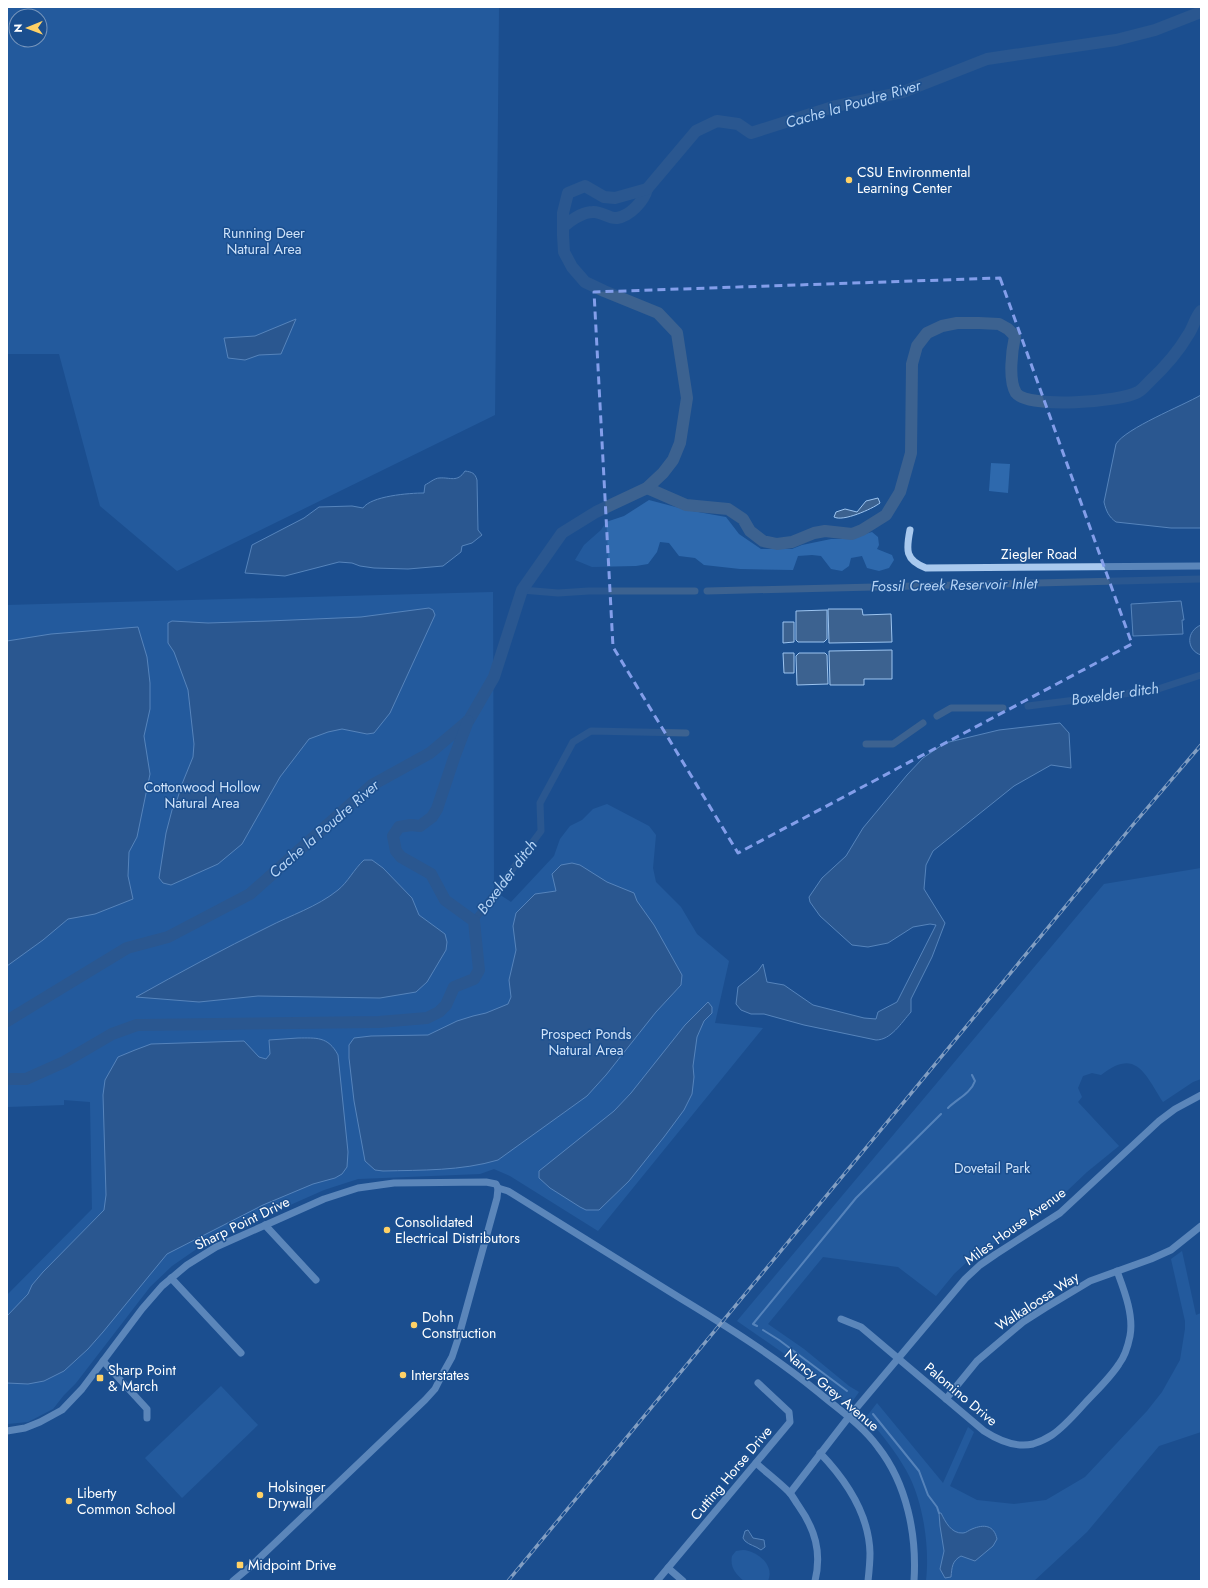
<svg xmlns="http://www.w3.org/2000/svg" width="1208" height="1588" font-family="Jost,sans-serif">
<rect width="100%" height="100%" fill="#1b4f8f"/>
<g fill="#2e69ad" fill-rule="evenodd">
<path d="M 7,7 L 499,7 L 495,415 L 177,571 L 100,506 L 59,354 L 7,354 ZM 16,16 L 40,16 L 40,40 L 16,40 Z"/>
<polygon points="991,463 1010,464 1008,493 989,491"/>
<polygon points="649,500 687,510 726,517 739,534 761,549 792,549 802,545 831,539 848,539 872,532 878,537 879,545 877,549 892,555 894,560 889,568 879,571 867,568 862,556 851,558 849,566 842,571 831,569 821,556 812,555 798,556 793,570 740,569 704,565 695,558 679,556 669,543 660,542 657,552 648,564 636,566 592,567 575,560 584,545 601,530 606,522 624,516"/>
<polygon points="493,592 494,891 511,902 554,856 560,839 570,826 582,820 593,809 607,804 649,826 656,835 653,868 656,882 681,907 697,934 729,961 715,1023 763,1028 598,1231 510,1176 494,1169 480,1174 358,1179 324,1190 218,1237 198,1248 172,1266 150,1287 76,1383 64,1395 53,1409 28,1422 7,1424 7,1295 92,1209 90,1102 64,1100 64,1105 7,1107 7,605"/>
<path d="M 1201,868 L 1201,1079 L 1193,1082 L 1163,1102 C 1145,1074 1136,1047 1101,1075 L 1092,1073 L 1083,1076 L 1078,1088 L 1082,1097 L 1078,1102 L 1119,1146 L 1087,1172 L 1048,1209 L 970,1259 L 954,1274 L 936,1296 L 898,1267 L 823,1257 L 768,1324 L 804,1349 L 849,1386 L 859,1392 L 849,1406 L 789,1357 L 737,1321 L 1104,884 Z"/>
<path d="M 1182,1251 L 1196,1315 L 1201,1313 L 1201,1432 L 1159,1446 L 1087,1532 L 1034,1581 L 926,1581 C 930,1547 923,1499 906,1470 C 895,1451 882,1434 867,1418 L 867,1416 L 877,1403 L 943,1483 L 968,1427 L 974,1432 L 950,1486 L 977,1500 L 1014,1504 L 1046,1500 L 1085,1477 L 1147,1411 L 1162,1392 L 1180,1360 L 1185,1329 L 1185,1321 L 1171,1259 Z"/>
<polygon points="221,1386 258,1425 182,1498 145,1458"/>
<path d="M 743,1550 C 757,1551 775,1565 768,1581 L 744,1581 C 735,1574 730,1567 732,1556 L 736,1551 Z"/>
</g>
<g fill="#3c6290" stroke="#9cc4f0">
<polygon points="296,319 281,354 259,355 245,360 228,358 224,338 255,336"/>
<path d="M 1201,395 L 1201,528 L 1171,528 L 1116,522 C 1109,517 1106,511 1104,502 L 1116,444 C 1126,428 1182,406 1201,395 Z"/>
<path d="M 465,471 C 472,472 475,473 477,480 L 478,530 L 482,535 L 472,543 L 462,546 L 461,552 L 443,566 L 408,569 L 374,568 L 360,566 L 352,563 L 339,562 L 285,576 L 245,573 L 252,545 L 304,518 L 319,507 L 352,506 L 363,508 C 371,496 409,493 424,493 L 425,485 C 429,483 435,478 439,478 C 451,477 457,483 465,471 Z"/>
<path d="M 878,498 L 880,503 C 872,509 843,522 834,517 L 836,512 L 845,509 L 857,512 L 866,501 Z"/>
<polygon points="1181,601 1184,620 1182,620 1183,634 1133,636 1131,604"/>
<polygon points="429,608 433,610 435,615 390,713 374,733 367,734 342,729 328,732 309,739 280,777 242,844 218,864 171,885 163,883 159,878 166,833 172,810 177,800 182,784 193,757 194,744 188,690 174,652 168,643 168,623 172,621 208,623 269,621 361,617"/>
<polygon points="828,609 862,609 863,615 891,614 892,642 829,643"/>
<polygon points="827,610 827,639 824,642 798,642 796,640 796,611"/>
<polygon points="783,622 794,622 794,642 783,643"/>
<path d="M 1201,625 L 1201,655 C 1186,650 1186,631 1201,625 Z"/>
<polygon points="138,627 147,657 150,683 150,709 144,736 150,774 137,837 129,852 128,876 133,899 95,914 68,919 43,940 7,966 7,641 51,634"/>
<polygon points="892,650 892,679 864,679 864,685 830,685 829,651"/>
<polygon points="783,653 794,653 794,673 784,673"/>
<polygon points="799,653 825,653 827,655 828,684 797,685 796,656"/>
<path d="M 1060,723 L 1069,733 L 1071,768 L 1051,765 L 1014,786 L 933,851 L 926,865 L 924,889 L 945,923 L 932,957 L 911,999 L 911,1012 C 901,1023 891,1040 876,1040 L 804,1025 L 764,1014 L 751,1014 L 741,1010 L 736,1004 L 738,987 L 758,971 L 763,964 L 767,982 L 784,985 L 813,1005 L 864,1018 L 876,1019 L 878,1012 L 897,1002 L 936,925 L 930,924 L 913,927 L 888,943 L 868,947 L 852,945 L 820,916 L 810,902 L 809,897 L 822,878 L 846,856 L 863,828 L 907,775 L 923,758 L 945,743 L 999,730 Z"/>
<path d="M 364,860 L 372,860 L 383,868 L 412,898 L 419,915 L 445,934 L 447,942 L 446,950 L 427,982 L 416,992 L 380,998 L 258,996 L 199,1002 L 136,997 C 179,973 223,949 268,927 C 291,915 317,907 338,890 C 348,882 354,869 364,860 Z"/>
<path d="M 572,863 L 580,865 L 607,882 L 634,893 L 637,901 L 654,925 L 682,975 L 681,985 L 656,1012 L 606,1075 L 587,1096 L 498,1160 C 461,1171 422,1170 383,1171 L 375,1170 L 365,1161 L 354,1101 L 349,1058 L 349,1045 L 354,1038 L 371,1036 L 428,1035 L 457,1021 L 473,1016 L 486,1013 L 508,1004 L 511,997 L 509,980 L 516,950 L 513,926 L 516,913 L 535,894 L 556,891 L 552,874 L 561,865 Z"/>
<polygon points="708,1002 712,1007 712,1013 704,1021 697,1037 693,1066 694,1077 692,1094 684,1110 664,1137 629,1181 599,1210 586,1210 580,1207 550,1188 539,1178 539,1171 614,1111 631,1093 685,1025"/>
<path d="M 298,1038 C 316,1038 328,1036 338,1055 L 348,1152 L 347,1167 L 342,1174 L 335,1178 L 313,1184 L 263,1205 L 167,1254 L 103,1332 L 88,1349 L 64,1371 L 44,1381 L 28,1384 L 7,1383 L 7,1316 L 28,1294 L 32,1285 L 43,1272 L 104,1210 L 106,1195 L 103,1095 L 105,1080 L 118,1057 L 135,1050 L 151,1044 L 244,1041 L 259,1057 L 266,1059 L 270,1054 L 269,1040 Z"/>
<path d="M 939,1513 L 941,1513 C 945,1521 951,1534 963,1533 C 966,1533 969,1530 972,1529 C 984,1524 994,1525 997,1539 L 993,1546 L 975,1561 L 961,1556 C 952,1561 952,1567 951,1577 L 945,1578 L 940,1569 L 944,1551 L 940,1526 Z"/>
<path d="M 748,1530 L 753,1538 L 764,1540 L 765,1547 L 761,1550 C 756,1546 749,1545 745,1541 L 743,1538 L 745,1531 Z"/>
</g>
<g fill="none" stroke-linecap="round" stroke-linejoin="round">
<g stroke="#9cc4f0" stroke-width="2">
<path d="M 948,1108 C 957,1099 971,1093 975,1081 L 972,1075"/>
<polyline points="757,1326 753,1324 856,1198 941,1114"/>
<polyline points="763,1330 779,1340 847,1391"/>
<polyline points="873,1414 919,1471 928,1495 937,1507 939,1513"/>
</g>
<g stroke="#3c6290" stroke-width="7">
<polyline points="522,590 558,593 589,591 695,591"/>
<polyline points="707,591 1201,579"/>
<polyline points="1028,706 1155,690 1201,675"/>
<polyline points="937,716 951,708 1003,708"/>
<polyline points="866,744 893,744 923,723"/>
<polyline points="474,921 541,831 540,803 573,742 591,731 686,733"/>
</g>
<g stroke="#3c6290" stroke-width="12">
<path d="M 563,227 C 570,221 582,212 593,212 C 601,211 609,219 617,218 C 630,216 644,201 647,189"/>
<path d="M 647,488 L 686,505 L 728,509 L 743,519 L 750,531 L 763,541 L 777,544 L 792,542 L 814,533 L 825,531 L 852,534 L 862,530 L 886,515 L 900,492 L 911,453 L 912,364 L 917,346 L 927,333 L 942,326 L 957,323 L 979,323 L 999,324 L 1008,329 L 1015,336 C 1012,350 1008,380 1016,393 C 1028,409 1121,402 1138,392 C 1142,390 1146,385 1149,382 C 1165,367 1177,354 1188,335 C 1193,328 1195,318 1201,311"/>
<polyline points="7,1021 127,948 168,937 250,894 372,785 430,753 469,720 494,677 522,590 562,533 596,512 647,488 663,473 673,460 680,443 687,398 677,333 658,313 604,291 585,282 572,267 564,252 563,235 563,213 568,193 585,186 604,197 615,198 647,189 696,131 717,121 738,124 751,133 836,106 903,92 987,59 1116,40 1155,30 1201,12"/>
<polyline points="7,1079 26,1079 64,1062 112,1034 137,1025 379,1022 427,1018 439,1012 446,1005 454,987 474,979 479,970 474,921 445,900 431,874 401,857 396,851 393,836 399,827 411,825 420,826 432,817 437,809 454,758 468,721"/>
</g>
<g stroke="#a9c9ee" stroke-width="7">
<path d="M 910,530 C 906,550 905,560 926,568 L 1201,566"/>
<path d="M 498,1188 L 508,1191 C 565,1227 623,1262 680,1298 C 728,1327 774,1356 818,1392 C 838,1409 862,1425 878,1447 C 907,1484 917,1535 914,1581"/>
<polyline points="265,1225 316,1280"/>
<polyline points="171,1278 241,1353"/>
<path d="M 841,1319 L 861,1327 L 984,1431 C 998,1440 1016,1448 1033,1444 C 1039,1442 1046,1439 1052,1435 C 1064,1427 1075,1414 1085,1403 C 1096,1391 1110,1378 1119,1364 C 1125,1356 1128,1346 1130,1336 C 1134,1315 1124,1290 1117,1271"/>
<polyline points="103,1361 147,1409 147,1418"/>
<polyline points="946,1399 977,1361 1023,1322 1045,1308 1090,1281 1151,1259 1171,1250 1201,1226"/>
<polyline points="7,1431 25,1428 40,1422 62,1410 82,1389 142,1309 162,1286 187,1265 216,1247 324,1199 358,1188 394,1183 486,1182 496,1184 498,1188 497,1198 458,1339 452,1357 442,1375 435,1389 425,1400 251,1566 233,1581"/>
<path d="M 820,1453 C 846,1480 869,1514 870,1553 C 870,1562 869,1572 868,1581"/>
<path d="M 756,1463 C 767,1473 779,1482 789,1492 C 793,1496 795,1501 798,1505 C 815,1529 822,1552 815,1581"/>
<polyline points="790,1493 848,1418 965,1279 980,1265 996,1254 1060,1213 1159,1121 1175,1109 1201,1095"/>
<polyline points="668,1568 683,1581"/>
<polyline points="657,1581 790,1422 789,1412 758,1383"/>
</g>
<g stroke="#fff" stroke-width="3.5">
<polyline id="rail" points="508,1581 1132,826 1201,745"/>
</g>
<use href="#rail" stroke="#1b4f8f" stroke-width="2" stroke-dasharray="6" stroke-linecap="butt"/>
</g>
<path d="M0 0H1208V1588H0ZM 1000,278 L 1132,644 L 738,853 L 613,647 L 594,292 Z" fill="#1b4f8f" fill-opacity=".55" fill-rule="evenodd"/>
<path fill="none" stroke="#839eea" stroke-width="3" stroke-dasharray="8 5" stroke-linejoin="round" d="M 1000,278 L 1132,644 L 738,853 L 613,647 L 594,292 Z"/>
<g fill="#ffd166" stroke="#1b4f8f" stroke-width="1.5">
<circle cx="849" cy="180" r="4"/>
<circle cx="387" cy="1230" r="4"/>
<circle cx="414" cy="1325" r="4"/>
<circle cx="403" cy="1375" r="4"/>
<rect x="96" y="1374" width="8" height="8" rx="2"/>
<circle cx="260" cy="1495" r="4"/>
<circle cx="69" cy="1501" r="4"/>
<rect x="236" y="1561" width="8" height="8" rx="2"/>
</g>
<g text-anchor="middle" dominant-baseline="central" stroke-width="3" stroke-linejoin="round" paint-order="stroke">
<g font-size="14" fill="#fff" stroke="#1b4f8f" text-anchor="start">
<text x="857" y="172">CSU Environmental<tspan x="857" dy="16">Learning Center</tspan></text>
<text x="395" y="1222">Consolidated<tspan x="395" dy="16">Electrical Distributors</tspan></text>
<text x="422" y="1317">Dohn<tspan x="422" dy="16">Construction</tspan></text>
<text x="108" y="1370">Sharp Point<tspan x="108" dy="16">&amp; March</tspan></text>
<text x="411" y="1375">Interstates</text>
<text x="268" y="1487">Holsinger<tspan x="268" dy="16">Drywall</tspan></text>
<text x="77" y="1493">Liberty<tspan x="77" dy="16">Common School</tspan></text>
<text x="248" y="1565">Midpoint Drive</text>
</g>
<g font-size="14" fill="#cfe3fa" stroke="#1b4f8f">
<text x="264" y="233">Running Deer<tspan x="264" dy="16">Natural Area</tspan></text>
<text x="202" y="787">Cottonwood Hollow<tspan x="202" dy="16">Natural Area</tspan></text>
<text x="586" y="1034">Prospect Ponds<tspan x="586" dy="16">Natural Area</tspan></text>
<text x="992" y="1168">Dovetail Park</text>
</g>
<g font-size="14" fill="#fff" stroke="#1b4f8f">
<text x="1039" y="554">Ziegler Road</text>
<text transform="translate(242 1223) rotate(-26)">Sharp Point Drive</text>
<text transform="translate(1015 1226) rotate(-36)">Miles House Avenue</text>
<text transform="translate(1037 1301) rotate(-33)">Walkaloosa Way</text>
<text transform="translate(832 1390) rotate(40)">Nancy Grey Avenue</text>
<text transform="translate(961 1394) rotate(40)">Palomino Drive</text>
<text transform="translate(731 1473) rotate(-50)">Cutting Horse Drive</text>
</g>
<g font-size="15" font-style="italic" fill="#b5d3f5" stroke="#1b4f8f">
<text transform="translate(853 104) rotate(-16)">Cache la Poudre River</text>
<text transform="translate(954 585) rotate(-1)">Fossil Creek Reservoir Inlet</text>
<text transform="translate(1115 694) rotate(-8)">Boxelder ditch</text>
<text transform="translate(324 829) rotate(-41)">Cache la Poudre River</text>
<text transform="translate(507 877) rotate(-53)">Boxelder ditch</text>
</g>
</g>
<rect width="1208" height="1588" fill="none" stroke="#ffffff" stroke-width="16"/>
<g transform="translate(28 28) rotate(269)"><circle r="19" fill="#1b4f8f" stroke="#7695bc"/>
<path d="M0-3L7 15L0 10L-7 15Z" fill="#ffd166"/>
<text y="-6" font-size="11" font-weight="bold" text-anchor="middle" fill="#ffffff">N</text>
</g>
</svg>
